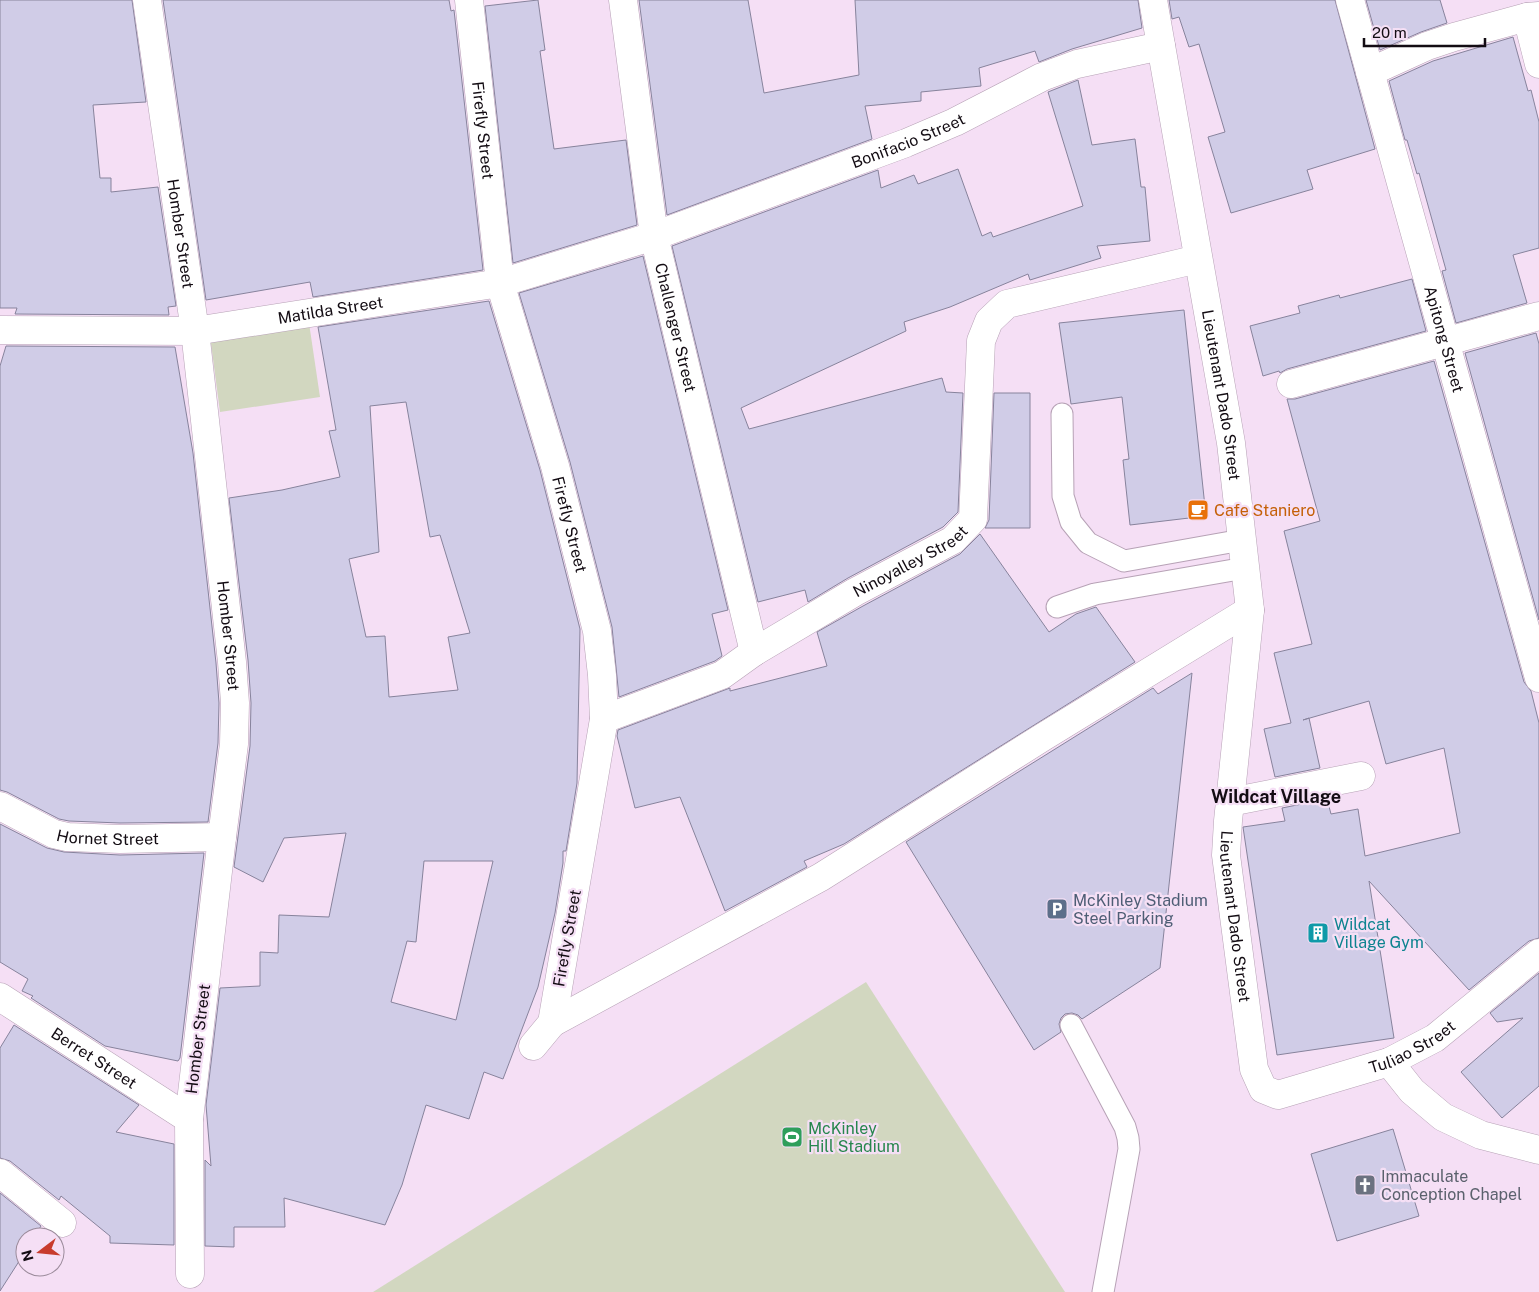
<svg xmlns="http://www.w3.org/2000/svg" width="1539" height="1292" font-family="'Public Sans',sans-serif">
<rect width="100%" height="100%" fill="#f5dff5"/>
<g fill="#d2d7c0">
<polygon points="309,323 320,397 220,412 210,336"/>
<polygon points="866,982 1065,1292 373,1292"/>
</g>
<g fill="#d0cce7" stroke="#87839c" fill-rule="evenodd">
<polygon points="0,0 132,0 146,102 93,105 100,178 111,178 111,192 158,187 176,306 168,307 169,315 15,314 17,308 0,308"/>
<polygon points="163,0 449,0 451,11 454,10 483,270 313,297 310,282 206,300"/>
<polygon points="538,0 545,50 540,51 554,149 626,140 637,225 513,263 485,6"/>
<polygon points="639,0 748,0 764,93 859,75 855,0 1138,0 1142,28 1072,49 1039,62 1035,51 979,68 981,86 921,92 921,101 865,106 872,139 667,215"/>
<polygon points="1169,0 1335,0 1375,149 1307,170 1313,189 1231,213 1208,137 1225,132 1199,44 1189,47 1179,17 1172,19"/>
<polygon points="1366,0 1440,0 1447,23 1421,32 1380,50"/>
<polygon points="1513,37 1528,91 1531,90 1539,122 1539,248 1513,255 1527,303 1456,323 1442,271 1446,270 1419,173 1417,174 1407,140 1405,140 1389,81 1433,61"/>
<polygon points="1078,80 1092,145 1135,139 1141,187 1145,187 1150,241 1097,246 1101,258 1030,280 1028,274 950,307 904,322 906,331 741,408 749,429 942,378 946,392 963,393 958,512 943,527 848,578 808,602 805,590 758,602 672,246 878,170 881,188 914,175 918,184 958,169 982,236 991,232 993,237 1083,206 1048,92"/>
<polygon points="643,256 728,610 712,614 722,656 715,661 619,697 612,627 570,462 519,293"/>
<polygon points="1412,279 1426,331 1287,369 1280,373 1279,371 1263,376 1250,326 1300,313 1298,306 1339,295 1340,298"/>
<path d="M 489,301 L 540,470 L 580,629 L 577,783 L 566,851 L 563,851 L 563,863 L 555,913 L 538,987 L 503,1079 L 484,1072 L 469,1119 L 426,1105 L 402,1185 L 385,1225 L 284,1198 L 285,1227 L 234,1227 L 234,1247 L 205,1246 L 205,1160 L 211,1166 L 206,1105 L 220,988 L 260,986 L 260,952 L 278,953 L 279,915 L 329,917 L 346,833 L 284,838 L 263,882 L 234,867 L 250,746 L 251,703 L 248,660 L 229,498 L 282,490 L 340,477 L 329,431 L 336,430 L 318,327 ZM 406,402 L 430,537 L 440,535 L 470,633 L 448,637 L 458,690 L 389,697 L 385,636 L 366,637 L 349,559 L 379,552 L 370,406 ZM 424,861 L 493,861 L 456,1020 L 391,1002 L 407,941 L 416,942 Z"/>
<polygon points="1184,310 1206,516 1130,525 1123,460 1129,459 1122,397 1071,404 1059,323"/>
<polygon points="1536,333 1539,344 1539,620 1465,353"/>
<polygon points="6,346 175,347 193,453 216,663 219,703 218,743 208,822 120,823 69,821 59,819 7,792 0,790 0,366"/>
<polygon points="1434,361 1524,682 1531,691 1539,723 1539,938 1529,941 1469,990 1369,881 1394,1038 1277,1055 1243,827 1285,821 1282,808 1327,799 1331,814 1358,809 1365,856 1460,833 1444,748 1386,764 1369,701 1303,720 1309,718 1320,768 1275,777 1264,729 1291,723 1274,653 1312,644 1284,531 1320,521 1287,399 1295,399"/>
<polygon points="994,393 1030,393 1030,528 985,528 989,520"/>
<polygon points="980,534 1049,632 1076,614 1096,607 1135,662 844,844 804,861 807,867 725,911 680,797 635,808 617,736 618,730 730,688 730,691 827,666 817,632 863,606 960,554"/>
<polygon points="1192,673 1160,968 1082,1019 1078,1015 1072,1013 1065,1014 1061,1018 1059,1024 1061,1032 1034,1050 906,842 1153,688 1158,694"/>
<polygon points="0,824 47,848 64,852 120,855 204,853 180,1058 178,1061 105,1046 31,998 33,996 22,991 28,979 0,962"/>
<polygon points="1539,973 1539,1086 1502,1118 1461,1072 1523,1018 1497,1022 1490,1013"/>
<polygon points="14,1025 139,1105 116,1132 174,1144 174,1245 110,1243 110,1236 61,1196 59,1200 10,1161 0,1158 0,1048"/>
<polygon points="1393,1129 1419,1216 1337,1241 1311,1154"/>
<polygon points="0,1193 41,1226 34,1237 25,1237 25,1252 0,1291"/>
</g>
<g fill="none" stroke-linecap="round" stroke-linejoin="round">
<g stroke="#b7a2b6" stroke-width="23">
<g id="lane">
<polyline points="1062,414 1063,496 1071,522 1088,543 1124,561 1242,540"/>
<polyline points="1057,607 1095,594 1245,568"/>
<polyline points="1071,1025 1125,1127 1128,1138 1129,1149 1103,1292"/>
</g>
</g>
<g stroke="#b7a2b6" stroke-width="29">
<g id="street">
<path id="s1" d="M 147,0 L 195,331 L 232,662 L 235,703 L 234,744 L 222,837 L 189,1119 L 190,1274"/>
<path id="s2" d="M 469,0 L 500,283 L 555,466 L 597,631 L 602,675 L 604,719 L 552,1023 L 533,1046"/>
<path id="s3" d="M 623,0 L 654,236 L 754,652"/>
<path id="s4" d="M 1153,0 L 1231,443 L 1250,610 L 1228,821 L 1226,855 L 1254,1069 L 1263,1089 L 1278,1095 L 1389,1062 L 1435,1038 L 1539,953"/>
<path id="s5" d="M 1350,0 L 1539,678"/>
<polyline points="1527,17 1539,64"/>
<polyline points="1370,72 1427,46 1454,37 1527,17 1539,16"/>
<path id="s6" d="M 0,330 L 195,331 L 500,283 L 654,236 L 906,143 L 955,122 L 1042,77 L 1077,64 L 1161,46"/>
<polyline points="1291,384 1539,316"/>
<path id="s7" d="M 604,719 L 722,675 L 754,652 L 855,592 L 953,540 L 973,519 L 981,341 L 989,321 L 1007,304 L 1198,259"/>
<polyline points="1230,802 1361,776"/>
<path id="s8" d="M 0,806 L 54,834 L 67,837 L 120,839 L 222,837"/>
<path id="s9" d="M 0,997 L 189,1119"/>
<polyline points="552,1023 821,877 1043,737 1250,610"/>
<polyline points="1389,1062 1412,1091 1443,1117 1481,1135 1539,1150"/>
<polyline points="0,1173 62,1223"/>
</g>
</g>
<use href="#lane" stroke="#fff" stroke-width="21"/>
<use href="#street" stroke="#fff" stroke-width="28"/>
</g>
<defs>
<g id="cafe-square" transform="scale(1.125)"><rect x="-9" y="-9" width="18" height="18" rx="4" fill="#e8710a" stroke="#f5dff5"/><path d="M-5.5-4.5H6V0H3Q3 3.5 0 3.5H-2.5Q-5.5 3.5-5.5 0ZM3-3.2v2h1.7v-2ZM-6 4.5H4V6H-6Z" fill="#fff"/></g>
<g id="parking-square" transform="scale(1.125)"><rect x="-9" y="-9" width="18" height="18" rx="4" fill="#5c6f8a" stroke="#f5dff5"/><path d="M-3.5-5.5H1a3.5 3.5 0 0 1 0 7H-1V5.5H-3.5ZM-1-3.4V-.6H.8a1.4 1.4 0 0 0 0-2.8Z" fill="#fff"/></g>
<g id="building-square" transform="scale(1.125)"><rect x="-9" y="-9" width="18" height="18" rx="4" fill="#0f9aa8" stroke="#f5dff5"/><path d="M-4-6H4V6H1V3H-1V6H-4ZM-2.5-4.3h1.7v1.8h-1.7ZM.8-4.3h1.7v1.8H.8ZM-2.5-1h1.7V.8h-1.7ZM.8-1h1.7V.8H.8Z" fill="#fff"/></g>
<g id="stadium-square" transform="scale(1.125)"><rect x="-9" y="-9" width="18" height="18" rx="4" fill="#2e9e5b" stroke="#f5dff5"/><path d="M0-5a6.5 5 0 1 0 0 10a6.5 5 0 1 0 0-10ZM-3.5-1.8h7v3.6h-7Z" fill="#fff"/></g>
<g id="church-square" transform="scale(1.125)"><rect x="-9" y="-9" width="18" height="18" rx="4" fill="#6b7280" stroke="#f5dff5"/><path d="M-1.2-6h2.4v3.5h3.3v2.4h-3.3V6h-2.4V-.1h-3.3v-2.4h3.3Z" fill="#fff"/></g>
</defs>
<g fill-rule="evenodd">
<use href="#cafe-square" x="1198" y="510"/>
<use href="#parking-square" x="1057" y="909"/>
<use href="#building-square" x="1318" y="933"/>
<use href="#stadium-square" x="792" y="1137"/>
<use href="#church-square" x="1365" y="1185"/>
</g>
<g text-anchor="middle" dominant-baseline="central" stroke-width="4.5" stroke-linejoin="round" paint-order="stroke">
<g font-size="16" fill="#130c13" stroke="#f5dff5">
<text stroke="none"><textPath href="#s2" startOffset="131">Firefly Street</textPath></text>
<text stroke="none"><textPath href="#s6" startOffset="936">Bonifacio Street</textPath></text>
<text stroke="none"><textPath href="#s1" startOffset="236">Homber Street</textPath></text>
<text stroke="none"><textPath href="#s6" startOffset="332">Matilda Street</textPath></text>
<text stroke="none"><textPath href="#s3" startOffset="332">Challenger Street</textPath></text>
<text stroke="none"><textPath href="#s5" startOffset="352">Apitong Street</textPath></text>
<text stroke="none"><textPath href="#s4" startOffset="401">Lieutenant Dado Street</textPath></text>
<text stroke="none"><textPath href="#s2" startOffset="536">Firefly Street</textPath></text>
<text stroke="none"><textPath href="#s7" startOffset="346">Ninoyalley Street</textPath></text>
<text stroke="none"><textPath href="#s1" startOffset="641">Homber Street</textPath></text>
<text stroke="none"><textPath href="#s8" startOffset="115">Hornet Street</textPath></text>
<text stroke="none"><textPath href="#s4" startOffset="926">Lieutenant Dado Street</textPath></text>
<text transform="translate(567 938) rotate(-80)">Firefly Street</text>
<text transform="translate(198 1039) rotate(-83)">Homber Street</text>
<text stroke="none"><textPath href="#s4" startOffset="1261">Tuliao Street</textPath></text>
<text stroke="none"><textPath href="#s9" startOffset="112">Berret Street</textPath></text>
</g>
<g font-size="16" fill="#c56008" stroke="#f5dff5" text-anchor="start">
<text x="1214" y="510">Cafe Staniero</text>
</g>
<g font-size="16" fill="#4e5e75" stroke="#f5dff5" text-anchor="start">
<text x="1073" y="900">McKinley Stadium<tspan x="1073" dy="18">Steel Parking</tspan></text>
</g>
<g font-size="16" fill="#0d838f" stroke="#f5dff5" text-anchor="start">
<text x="1334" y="924">Wildcat<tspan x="1334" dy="18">Village Gym</tspan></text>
</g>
<g font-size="16" fill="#27864d" stroke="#f5dff5" text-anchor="start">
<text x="808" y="1128">McKinley<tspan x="808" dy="18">Hill Stadium</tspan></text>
</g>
<g font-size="16" fill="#5b616d" stroke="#f5dff5" text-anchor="start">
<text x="1381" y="1176">Immaculate<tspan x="1381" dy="18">Conception Chapel</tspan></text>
</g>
<g font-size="18" font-weight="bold" fill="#130c13" stroke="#f5dff5">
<text x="1276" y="796">Wildcat Village</text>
</g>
</g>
<g transform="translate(40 1252) rotate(254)"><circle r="24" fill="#f5dff5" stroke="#9b8b9b"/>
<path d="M0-4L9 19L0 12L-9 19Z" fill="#c83b2d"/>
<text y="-8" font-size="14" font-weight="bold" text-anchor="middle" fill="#130c13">N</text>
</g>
<path d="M1364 38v8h121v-8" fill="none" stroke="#130c13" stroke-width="2.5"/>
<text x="1372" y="38" font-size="15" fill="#130c13" stroke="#f5dff5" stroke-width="4" paint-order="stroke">20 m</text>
</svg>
